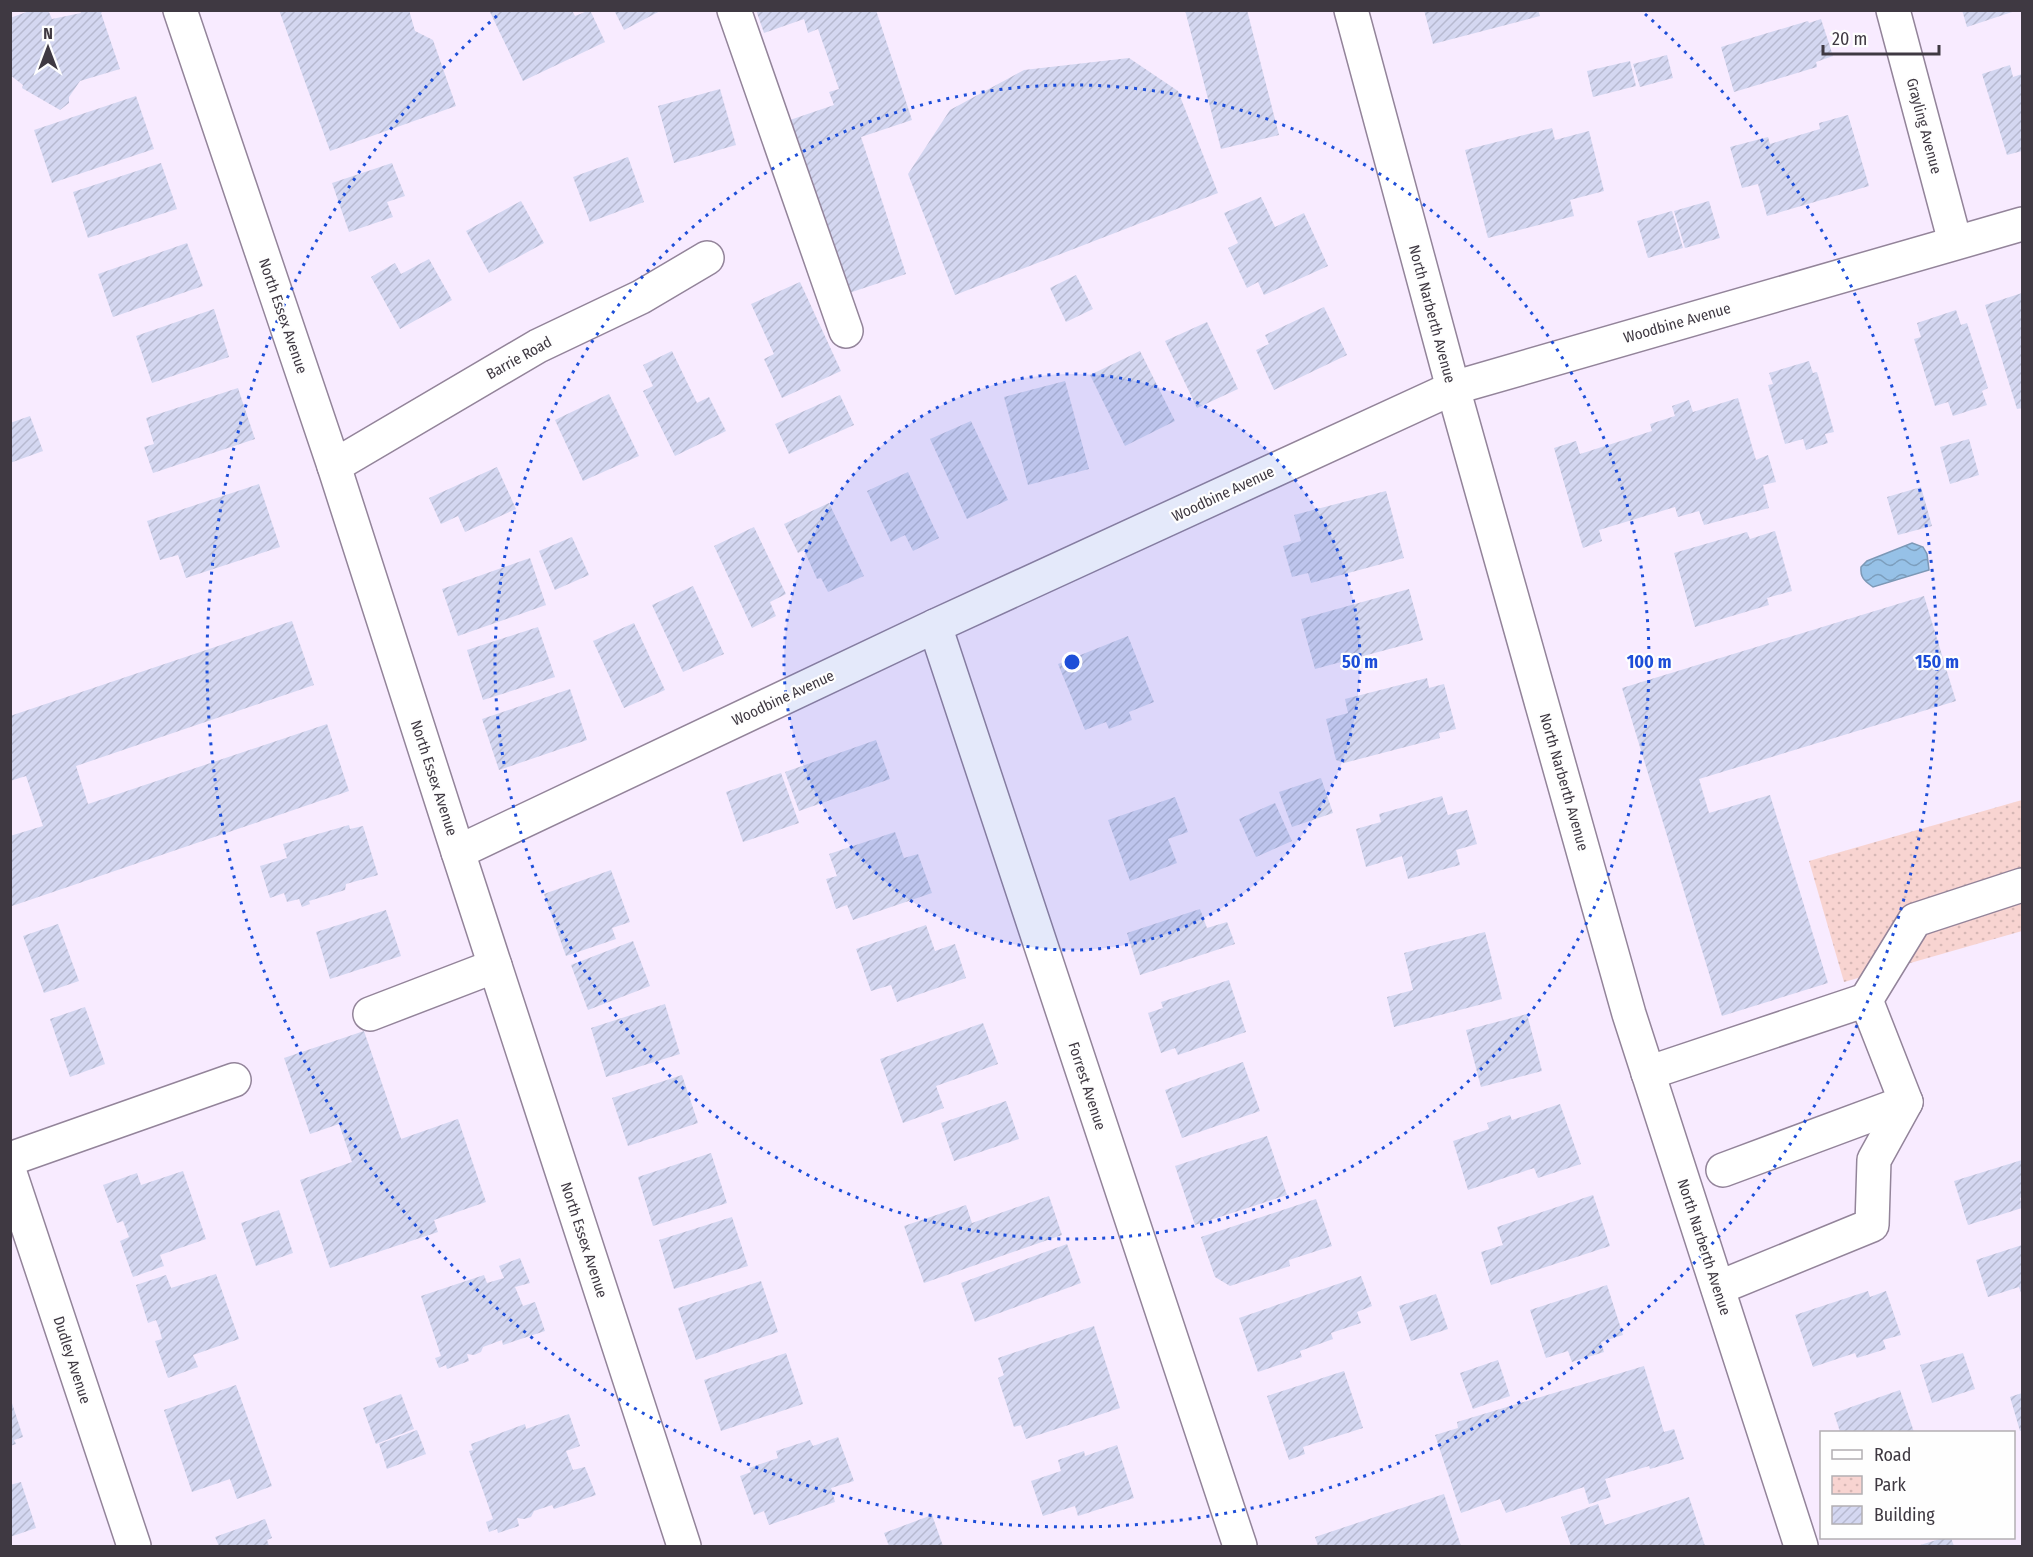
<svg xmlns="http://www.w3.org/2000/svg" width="2033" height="1557" font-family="'Fira Sans Condensed',sans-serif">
<defs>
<pattern id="park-dots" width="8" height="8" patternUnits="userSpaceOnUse" patternTransform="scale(1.5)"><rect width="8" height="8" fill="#f8d4d1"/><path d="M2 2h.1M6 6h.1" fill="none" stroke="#d6b7b5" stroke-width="1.8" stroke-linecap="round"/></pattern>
<pattern id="water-waves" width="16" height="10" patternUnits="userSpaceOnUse" patternTransform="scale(1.5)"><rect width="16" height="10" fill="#96c1e7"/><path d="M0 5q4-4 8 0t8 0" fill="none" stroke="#7c9ebd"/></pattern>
<pattern id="building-hatch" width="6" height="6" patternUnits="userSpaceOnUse" patternTransform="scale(1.5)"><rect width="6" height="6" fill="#d4d7f1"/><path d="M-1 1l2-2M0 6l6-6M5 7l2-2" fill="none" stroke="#b7b9d0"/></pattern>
</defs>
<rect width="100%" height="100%" fill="#f8ebff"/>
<polygon fill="url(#park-dots)" points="2022,800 2022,931 1844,982 1809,861"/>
<path fill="url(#water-waves)" stroke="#7c98b6" stroke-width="1.5" d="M 1912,543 L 1923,547 L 1927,554 L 1929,570 L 1873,587 C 1865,581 1860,578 1861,567 L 1867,561 Z"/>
<g fill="url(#building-hatch)">
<polygon points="32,10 48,10 52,19 81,13 80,10 104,10 101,13 120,69 80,81 69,97 69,103 60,110 22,88 23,85 10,75 12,53 10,18"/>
<polygon points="279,10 409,10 415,31 433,40 456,106 330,151"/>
<polygon points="489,10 572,10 575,16 590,10 605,42 523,81"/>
<polygon points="614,10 662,10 624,30"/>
<polygon points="756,10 876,10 912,120 861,137 906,274 849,293 790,120 834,105 829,92 839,89 818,29 808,33 804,19 764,33"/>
<polygon points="1185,10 1247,10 1279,135 1221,149"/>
<polygon points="1424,10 1538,10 1540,16 1433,44"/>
<polygon points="1962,10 2015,10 2015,11 1967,27"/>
<polygon points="1821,19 1833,56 1816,62 1817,67 1734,92 1721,47 1808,21 1809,23"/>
<polygon points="1667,55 1673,78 1640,87 1633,64"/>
<polygon points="1129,58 1178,91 1218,193 955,295 908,174 950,110 1024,70"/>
<polygon points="1630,61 1636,86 1593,97 1587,71"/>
<polygon points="2010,65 2013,77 2022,74 2022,151 2007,155 1982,74"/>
<polygon points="720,89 736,145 674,163 658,106"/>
<polygon points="136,96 154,149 52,183 34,130"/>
<polygon points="1848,115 1869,186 1767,216 1758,184 1742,188 1730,147 1768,137 1770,144 1820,129 1819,123"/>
<polygon points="1552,128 1555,140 1589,131 1604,191 1570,200 1574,216 1488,238 1465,150"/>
<polygon points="628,157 644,202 590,222 573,177"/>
<polygon points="161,163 177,209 88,238 73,192"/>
<polygon points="392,163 405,196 387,202 393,217 349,232 332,183"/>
<polygon points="1261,197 1275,227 1304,213 1328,266 1264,295 1258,282 1247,288 1228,248 1238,243 1224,213"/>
<polygon points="521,201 544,243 489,273 466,231"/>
<polygon points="1709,201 1720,238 1685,248 1674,211"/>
<polygon points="1672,211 1683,248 1648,258 1637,221"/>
<polygon points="187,243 203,286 113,317 98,274"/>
<polygon points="429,259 452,300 400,329 371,277 395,263 401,274"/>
<polygon points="1076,275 1093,309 1066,322 1050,288"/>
<polygon points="800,282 841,371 782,398 764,359 774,354 751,304"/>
<polygon points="2022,293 2022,408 2017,409 1985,305"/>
<polygon points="1324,307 1347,355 1274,390 1256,350 1269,344 1265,335"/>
<polygon points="214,309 229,357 152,383 136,336"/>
<polygon points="1956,310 1961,325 1967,323 1988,388 1982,391 1987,405 1953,416 1948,402 1935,406 1914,339 1921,337 1917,323"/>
<polygon points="1207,322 1238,389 1197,408 1165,341"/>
<polygon points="672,351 697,403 709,397 726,431 675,456 643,391 653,386 643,365"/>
<polygon points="1140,351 1175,421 1125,446 1090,375"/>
<polygon points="1809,361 1813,373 1817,372 1834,432 1825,434 1828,443 1806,450 1803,439 1785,444 1768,385 1773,384 1769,373"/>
<polygon points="1065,381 1089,469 1028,485 1004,397"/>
<polygon points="238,388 255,439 153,473 144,447 154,444 146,418"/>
<polygon points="609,394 639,456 583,481 555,420"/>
<polygon points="840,395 854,425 789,454 775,424"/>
<polygon points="1738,398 1756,460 1768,455 1776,482 1763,485 1769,508 1704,525 1699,511 1678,517 1675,507 1599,530 1602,541 1583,548 1554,448 1576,441 1580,454 1652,431 1650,424 1675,416 1672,406 1689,400 1693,412"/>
<polygon points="30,416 43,451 10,463 10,423"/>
<polygon points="971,421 1008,500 967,519 930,439"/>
<polygon points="1969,439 1979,475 1950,484 1940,447"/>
<polygon points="497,467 516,509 465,532 458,516 441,524 429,498"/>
<polygon points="908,472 939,538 913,551 905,535 891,542 867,491"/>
<polygon points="259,484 280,547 186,578 178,555 160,560 147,521"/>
<polygon points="1921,487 1932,526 1898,535 1887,497"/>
<polygon points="1386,491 1404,558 1311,583 1308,573 1292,577 1283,546 1301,541 1294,515"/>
<polygon points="829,503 864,576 828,592 821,578 817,579 804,550 798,553 784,524"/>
<polygon points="754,527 786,594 770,602 776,616 752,628 714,546"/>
<polygon points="1775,531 1792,591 1767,598 1769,605 1695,627 1674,553 1747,532 1750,539"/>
<polygon points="572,537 589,575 555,590 539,551"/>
<polygon points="530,558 546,605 458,636 442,589"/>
<polygon points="693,586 724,654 683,672 652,605"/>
<polygon points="1409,589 1423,640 1315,669 1301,619"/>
<polygon points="1924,596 1956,701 1699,779 1709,813 1770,795 1828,983 1722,1016 1622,688"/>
<polygon points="292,621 314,685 76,766 88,804 327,724 349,791 12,906 10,836 43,826 26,776 10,781 10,716"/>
<polygon points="634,623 665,690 624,708 593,641"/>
<polygon points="538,627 555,677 483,700 467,650"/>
<polygon points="1128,636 1154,702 1129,712 1132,720 1109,729 1106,722 1085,730 1058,664"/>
<polygon points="1427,678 1429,688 1444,684 1456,729 1439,733 1440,738 1344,763 1336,760 1326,719 1348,713 1345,699"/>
<polygon points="570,689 587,740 499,770 482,719"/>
<polygon points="876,740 890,779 799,811 785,772"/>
<polygon points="781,773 799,823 743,842 726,792"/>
<polygon points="1321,778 1333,813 1292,827 1279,792"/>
<polygon points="1442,796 1448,815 1467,810 1477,844 1456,850 1460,865 1408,879 1402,856 1366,867 1356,829 1381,822 1379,814"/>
<polygon points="1175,797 1188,832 1168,839 1177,863 1130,881 1108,820"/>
<polygon points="1275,803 1292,841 1256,857 1239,819"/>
<polygon points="349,825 350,829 363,826 378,875 346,884 345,890 309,901 310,904 302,907 299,899 287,902 284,893 270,898 260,866 287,858 283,844"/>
<polygon points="895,832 904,858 918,854 932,893 853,920 847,905 836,909 826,879 837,876 829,854"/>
<polygon points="611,870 630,922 612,928 616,939 566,956 544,894"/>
<polygon points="1200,909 1207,928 1227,922 1235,944 1140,975 1127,933"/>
<polygon points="386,910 401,956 330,979 316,932"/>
<polygon points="58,924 79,981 44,993 23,936"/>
<polygon points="926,925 935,951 955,944 966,978 897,1002 891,985 871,991 856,949"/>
<polygon points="1485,932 1502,999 1394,1027 1387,997 1413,990 1404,953"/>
<polygon points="633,941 650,986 588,1010 571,965"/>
<polygon points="1229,980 1246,1032 1178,1055 1175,1048 1161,1053 1148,1013 1163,1008 1161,1002"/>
<polygon points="665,1004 680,1054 606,1077 591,1028"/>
<polygon points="85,1007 105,1064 70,1077 50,1019"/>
<polygon points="1527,1014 1542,1071 1481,1087 1466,1030"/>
<polygon points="983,1023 998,1064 936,1086 944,1108 903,1123 880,1059"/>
<polygon points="364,1031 401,1139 458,1119 486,1202 434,1220 438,1232 330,1268 300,1180 352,1162 339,1124 310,1134 284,1058"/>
<polygon points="1243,1062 1260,1111 1182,1138 1165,1090"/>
<polygon points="682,1075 698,1123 628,1146 612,1098"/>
<polygon points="1006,1101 1019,1139 954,1161 941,1123"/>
<polygon points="1560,1104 1581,1164 1538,1178 1534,1168 1468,1190 1453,1141 1489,1129 1487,1123 1510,1115 1512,1120"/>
<polygon points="1267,1136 1287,1195 1195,1225 1175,1166"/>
<polygon points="711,1153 727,1203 653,1226 638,1177"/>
<polygon points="2022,1160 2022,1197 2020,1198 2022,1208 1968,1225 1954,1181"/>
<polygon points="183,1171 206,1239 160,1255 164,1266 133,1277 120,1241 129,1237 123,1221 117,1223 103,1185 137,1173 141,1185"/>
<polygon points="1593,1195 1610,1246 1491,1285 1481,1252 1503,1245 1497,1227"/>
<polygon points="1049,1196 1062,1235 924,1283 904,1226 966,1205 972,1223"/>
<polygon points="1316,1199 1332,1246 1289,1260 1290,1266 1230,1286 1215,1277 1201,1237"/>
<polygon points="279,1210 293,1253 256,1266 241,1223"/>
<polygon points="732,1217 748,1266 674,1289 659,1240"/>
<polygon points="1067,1244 1081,1283 975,1322 961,1283"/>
<polygon points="2022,1245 2022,1295 2019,1287 1988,1297 1976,1260"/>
<polygon points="520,1258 530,1283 515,1287 523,1306 535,1302 545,1331 503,1345 502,1340 483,1347 481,1352 474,1355 467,1354 469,1361 447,1369 446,1365 439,1368 435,1358 441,1356 421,1296 484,1275 487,1283 504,1278 499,1266"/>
<polygon points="216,1274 239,1339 193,1355 198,1367 168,1378 155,1341 162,1339 160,1331 156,1320 148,1323 136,1285 166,1275 171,1288"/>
<polygon points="1361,1276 1372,1306 1357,1312 1361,1323 1331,1333 1333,1339 1300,1351 1302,1357 1258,1372 1239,1318"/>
<polygon points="761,1281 778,1332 696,1360 678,1308"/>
<polygon points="1607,1285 1623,1335 1601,1342 1604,1352 1572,1362 1568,1351 1546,1358 1530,1310"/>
<polygon points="1868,1291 1870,1297 1886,1291 1901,1335 1883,1340 1886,1349 1857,1358 1855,1353 1813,1367 1795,1315"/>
<polygon points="1436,1294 1448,1329 1411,1341 1399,1306"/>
<polygon points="1094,1326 1120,1408 1026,1439 1021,1425 1014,1427 998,1378 1004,1375 998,1358"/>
<polygon points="786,1353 803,1404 721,1431 704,1380"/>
<polygon points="1963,1353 1975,1389 1932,1403 1920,1365"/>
<polygon points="1498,1360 1510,1396 1473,1409 1460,1373"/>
<polygon points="1644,1366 1664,1432 1674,1429 1684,1459 1650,1469 1649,1466 1605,1479 1611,1497 1589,1504 1584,1487 1506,1513 1500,1499 1461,1513 1435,1435 1458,1428 1457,1422"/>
<polygon points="1344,1371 1363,1428 1303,1447 1305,1454 1289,1460 1267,1396"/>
<polygon points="236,1385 272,1486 237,1499 230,1479 192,1492 164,1410"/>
<polygon points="1900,1390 1914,1432 1840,1432 1834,1413"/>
<polygon points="2022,1393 2022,1430 2020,1431 2010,1397"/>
<polygon points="401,1394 414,1429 376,1444 363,1408"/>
<polygon points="11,1400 23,1437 14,1440 16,1444 10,1446"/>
<polygon points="569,1414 580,1446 566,1451 573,1470 585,1467 596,1495 554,1509 552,1505 534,1511 531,1517 524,1519 517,1518 519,1526 498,1533 497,1529 489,1532 486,1522 493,1519 469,1451 473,1450 471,1444 525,1424 526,1429"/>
<polygon points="417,1430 426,1454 387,1469 379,1444"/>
<polygon points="838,1437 854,1481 831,1488 835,1502 769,1525 764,1511 754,1515 740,1476 751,1472 749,1468 778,1458 776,1451 810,1440 813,1446"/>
<polygon points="1117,1445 1134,1498 1078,1516 1075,1506 1043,1516 1031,1481 1061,1471 1058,1460 1084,1451 1085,1456"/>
<polygon points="21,1482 36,1528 10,1537 10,1485"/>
<polygon points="1444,1494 1461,1546 1318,1546 1315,1537"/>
<polygon points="1689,1497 1705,1546 1571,1546 1561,1517 1598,1504 1605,1525"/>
<polygon points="932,1515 943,1546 889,1546 884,1533"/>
<polygon points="265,1519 272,1538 267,1540 269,1546 219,1546 215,1537"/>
<polygon points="1943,1538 1951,1538 1954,1546 1917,1546"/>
</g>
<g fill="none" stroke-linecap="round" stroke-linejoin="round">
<g stroke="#93849a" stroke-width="36">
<g id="minor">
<polyline points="180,10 334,466 458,852 684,1546"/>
<polyline points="734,10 846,331"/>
<polyline points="1351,10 1453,388 1629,1014 1801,1546"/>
<polyline points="1893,10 1955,242"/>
<polyline points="334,466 538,346 641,297 707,258"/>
<polyline points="935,626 1240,1546"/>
<polyline points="458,852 935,626 1453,388 2022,224"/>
<polyline points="1866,1000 1915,920 2022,885"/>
<polyline points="370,1014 495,966"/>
<polyline points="1648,1073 1866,1000 1906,1102 1874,1160 1872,1225 1718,1288"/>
<polyline points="10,1159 234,1080"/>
<polyline points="1723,1170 1906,1102"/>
<polyline points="10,1173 134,1546"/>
</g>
</g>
<use href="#minor" stroke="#fff" stroke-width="33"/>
</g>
<circle cx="1072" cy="662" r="288" fill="#1d4ed8" fill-opacity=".12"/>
<g fill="none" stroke="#1d4ed8" stroke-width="3" stroke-dasharray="3 6">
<circle cx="1072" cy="662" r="288"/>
<circle cx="1072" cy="662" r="577"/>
<path d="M1645 14A865 865 0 1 1 499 14"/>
</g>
<g text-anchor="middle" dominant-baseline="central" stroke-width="4.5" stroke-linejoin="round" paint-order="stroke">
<g font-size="15" fill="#3f3942" stroke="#fefefe">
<text transform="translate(1924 126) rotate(75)">Grayling Avenue</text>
<text transform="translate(1432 314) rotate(75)">North Narberth Avenue</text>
<text transform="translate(283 316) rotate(71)">North Essex Avenue</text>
<text transform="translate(1677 323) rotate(-16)">Woodbine Avenue</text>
<text transform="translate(519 358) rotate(-29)">Barrie Road</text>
<text transform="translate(1223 494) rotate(-25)">Woodbine Avenue</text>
<text transform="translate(783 698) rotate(-25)">Woodbine Avenue</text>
<text transform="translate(434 778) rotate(72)">North Essex Avenue</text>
<text transform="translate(1564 782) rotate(74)">North Narberth Avenue</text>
<text transform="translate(1087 1086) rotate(72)">Forrest Avenue</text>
<text transform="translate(584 1240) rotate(72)">North Essex Avenue</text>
<text transform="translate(1704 1247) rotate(72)">North Narberth Avenue</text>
<text transform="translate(72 1360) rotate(72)">Dudley Avenue</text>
</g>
</g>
<circle cx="1072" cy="662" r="9" fill="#1d4ed8" stroke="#fefefe" stroke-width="3"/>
<g font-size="18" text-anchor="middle" font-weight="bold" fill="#1d4ed8" stroke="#fefefe" stroke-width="4.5" stroke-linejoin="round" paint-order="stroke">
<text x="1360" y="668">50 m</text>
<text x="1649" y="668">100 m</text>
<text x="1937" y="668">150 m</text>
</g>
<rect width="2033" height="1557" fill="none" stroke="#3f3942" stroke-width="24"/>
<rect x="1820" y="1431" width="195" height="108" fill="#fefefe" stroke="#b2afb3" stroke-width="1.5"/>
<rect x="1832" y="1450" width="30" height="9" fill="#ffffff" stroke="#b2afb3" stroke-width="1.5"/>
<text x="1874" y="1461" font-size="18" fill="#3f3942">Road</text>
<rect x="1832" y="1476" width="30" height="18" fill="url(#park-dots)" stroke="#b2afb3" stroke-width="1.5"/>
<text x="1874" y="1491" font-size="18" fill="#3f3942">Park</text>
<rect x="1832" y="1506" width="30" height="18" fill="url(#building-hatch)" stroke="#b2afb3" stroke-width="1.5"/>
<text x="1874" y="1521" font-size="18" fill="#3f3942">Building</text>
<g transform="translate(48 48)" stroke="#fefefe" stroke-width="4.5" paint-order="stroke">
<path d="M0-4.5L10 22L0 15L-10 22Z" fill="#3f3942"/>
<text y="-9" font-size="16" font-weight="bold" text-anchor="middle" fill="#3f3942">N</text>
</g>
<path d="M1823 45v9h116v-9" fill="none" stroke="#3f3942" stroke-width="3"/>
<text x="1832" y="45" font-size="18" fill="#3f3942" stroke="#fefefe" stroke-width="4.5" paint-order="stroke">20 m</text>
</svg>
